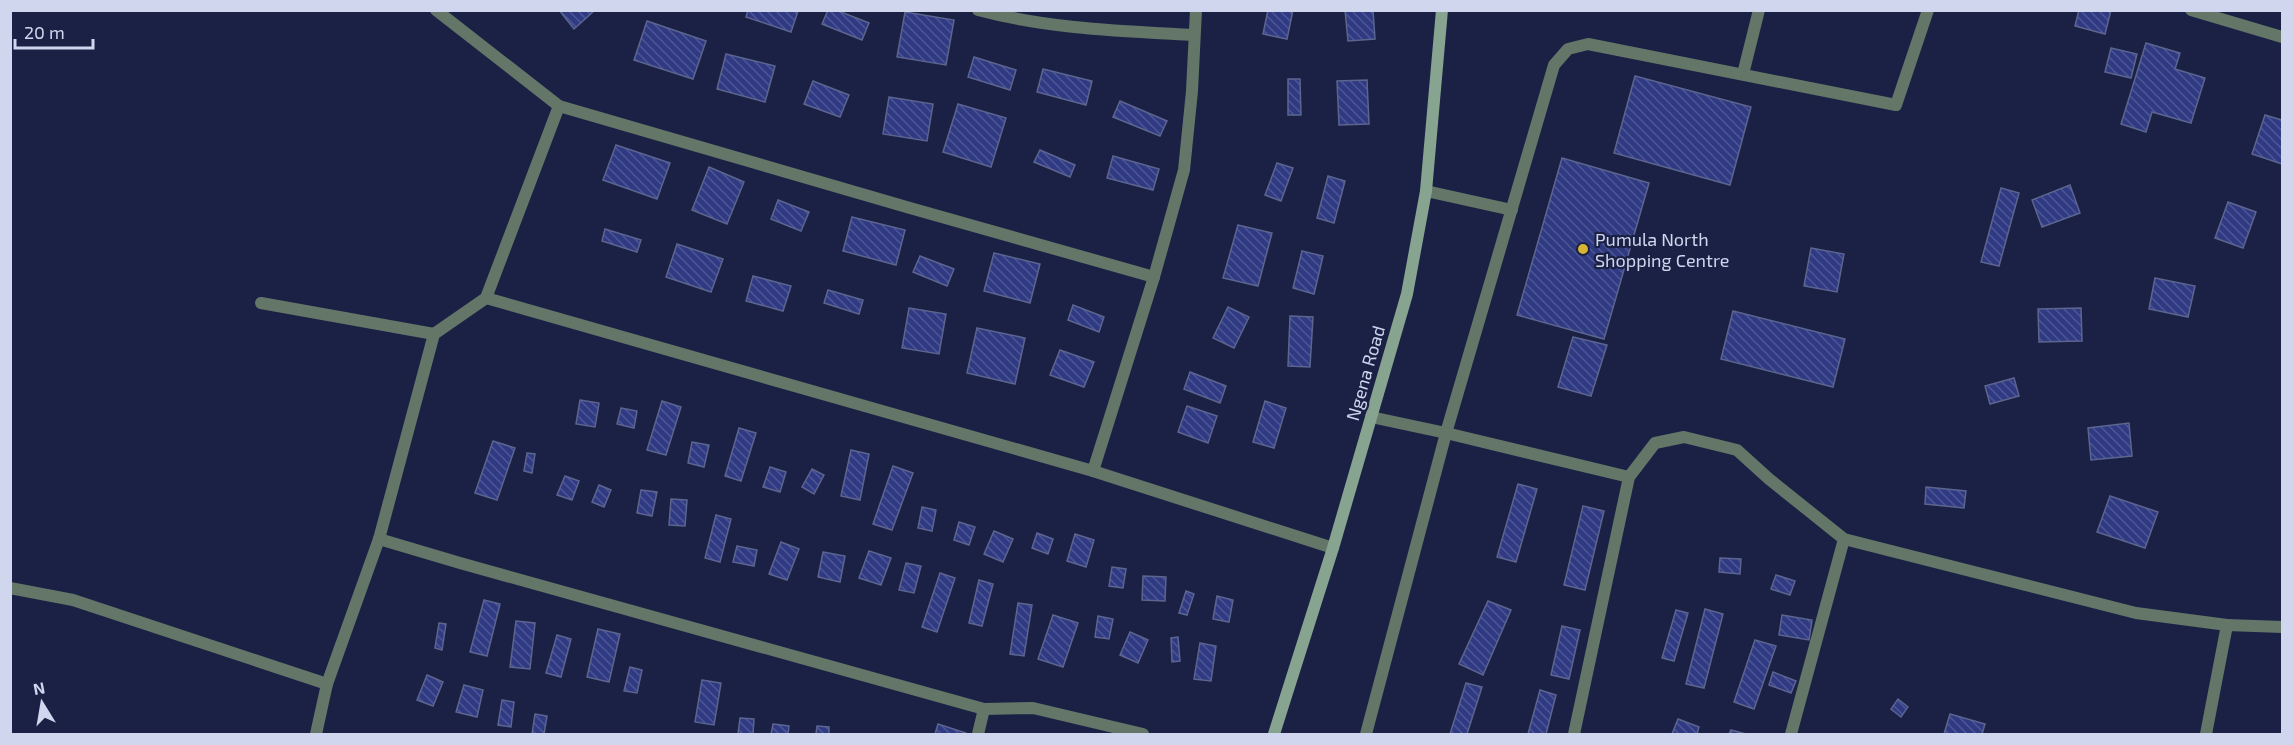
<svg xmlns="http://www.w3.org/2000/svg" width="2293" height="745" font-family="'Exo 2',sans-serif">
<defs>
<pattern id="building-back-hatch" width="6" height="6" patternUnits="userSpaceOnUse" patternTransform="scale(1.5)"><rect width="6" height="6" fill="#303a82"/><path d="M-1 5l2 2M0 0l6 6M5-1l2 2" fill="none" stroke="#4d5694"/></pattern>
</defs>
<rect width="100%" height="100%" fill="#1a2144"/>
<g fill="url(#building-back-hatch)" stroke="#5c658f" stroke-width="1.5">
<polygon points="559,10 595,10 574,29"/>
<polygon points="748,10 794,10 798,11 791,32 746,17"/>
<polygon points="828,10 836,10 869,23 862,40 822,24"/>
<polygon points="1268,10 1293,10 1287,39 1263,34"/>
<polygon points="1345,10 1373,10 1375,39 1348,41"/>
<polygon points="2079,10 2111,10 2105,34 2075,26"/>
<polygon points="905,12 954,20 946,65 897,57"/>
<polygon points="647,21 706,41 693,79 634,60"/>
<polygon points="2146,43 2180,53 2175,69 2205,78 2191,123 2152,112 2146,132 2121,124"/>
<polygon points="2111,48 2137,54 2131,78 2105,72"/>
<polygon points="726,54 775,66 765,102 717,89"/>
<polygon points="974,57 1016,70 1010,90 968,77"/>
<polygon points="1043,69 1092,81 1086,105 1037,92"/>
<polygon points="1635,76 1751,107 1730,185 1614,153"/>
<polygon points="1288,79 1300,79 1301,115 1288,115"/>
<polygon points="1367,80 1369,124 1339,125 1337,81"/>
<polygon points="813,81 849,95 840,117 804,104"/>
<polygon points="889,97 933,104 927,141 883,134"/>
<polygon points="1120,101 1167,121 1160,136 1113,117"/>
<polygon points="958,104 1006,118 991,167 943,152"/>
<polygon points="2265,115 2282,120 2282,164 2252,154"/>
<polygon points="616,145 670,163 657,199 603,180"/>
<polygon points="1040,150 1075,165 1070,177 1034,162"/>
<polygon points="1113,156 1159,169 1153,190 1107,178"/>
<polygon points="1562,158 1649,183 1604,339 1517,315"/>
<polygon points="1277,163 1293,168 1281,201 1265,195"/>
<polygon points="709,167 744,182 727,224 692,210"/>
<polygon points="1328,176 1345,181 1334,223 1317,218"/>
<polygon points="2070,185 2080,213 2042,227 2032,200"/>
<polygon points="2001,188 2019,193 1999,266 1981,262"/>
<polygon points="778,200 809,212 801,231 771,219"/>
<polygon points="2228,202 2256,212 2243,248 2215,238"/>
<polygon points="852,217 905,230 896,265 843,251"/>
<polygon points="1238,225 1272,233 1258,286 1223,278"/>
<polygon points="605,229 641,240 637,252 602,241"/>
<polygon points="677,244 723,259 711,292 666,277"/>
<polygon points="1811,248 1844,254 1837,292 1804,286"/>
<polygon points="1302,251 1323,256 1314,294 1293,288"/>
<polygon points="994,253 1040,264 1030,303 984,291"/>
<polygon points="920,256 954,269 947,286 913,272"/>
<polygon points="753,276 791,286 783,311 746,301"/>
<polygon points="2155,278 2195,286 2188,317 2149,309"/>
<polygon points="828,290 863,300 859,314 824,303"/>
<polygon points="1073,305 1104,317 1099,332 1068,320"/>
<polygon points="1228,307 1249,317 1234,348 1213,338"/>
<polygon points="909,308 946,314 939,354 902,348"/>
<polygon points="2081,308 2082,341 2039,342 2038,309"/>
<polygon points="1733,311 1845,339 1833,387 1721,359"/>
<polygon points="1290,316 1313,317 1310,367 1288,366"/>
<polygon points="977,328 1025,338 1015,384 967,373"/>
<polygon points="1573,337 1607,345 1591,396 1558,387"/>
<polygon points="1060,350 1094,362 1084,387 1050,375"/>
<polygon points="1190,372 1226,386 1220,403 1184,389"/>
<polygon points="2014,378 2019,396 1990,404 1985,386"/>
<polygon points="580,400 599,403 595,427 576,424"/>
<polygon points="662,401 681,407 666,455 647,450"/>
<polygon points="1265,401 1286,408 1274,448 1253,442"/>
<polygon points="1187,406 1217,416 1208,443 1178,432"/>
<polygon points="621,408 637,411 634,428 617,424"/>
<polygon points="2129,423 2132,456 2091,460 2088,428"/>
<polygon points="739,428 756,433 741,481 725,476"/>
<polygon points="493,441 515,448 497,500 475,493"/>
<polygon points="692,442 709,445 704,467 688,463"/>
<polygon points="851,450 869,454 860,500 841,496"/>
<polygon points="527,453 535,454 532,473 524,471"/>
<polygon points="893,466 913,473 892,530 873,524"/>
<polygon points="770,467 786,472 780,492 763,487"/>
<polygon points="812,469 824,475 814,494 802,487"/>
<polygon points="565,476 579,481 572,500 557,495"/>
<polygon points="1518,484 1537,489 1516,562 1497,557"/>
<polygon points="599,485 611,490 604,507 592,502"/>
<polygon points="1926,487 1966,491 1964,508 1925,504"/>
<polygon points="641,490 657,492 652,516 637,513"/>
<polygon points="2110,496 2158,512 2145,548 2097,532"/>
<polygon points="671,499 687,500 685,526 669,525"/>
<polygon points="1583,506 1604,511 1585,590 1564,585"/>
<polygon points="922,507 936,510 932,531 918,528"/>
<polygon points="716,515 731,519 720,562 705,558"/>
<polygon points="959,522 975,527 969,545 954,540"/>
<polygon points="994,531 1013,539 1003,562 984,554"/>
<polygon points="1037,533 1053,539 1048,554 1032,548"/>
<polygon points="1075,534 1094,540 1086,567 1067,561"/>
<polygon points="781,542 799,549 787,580 769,574"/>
<polygon points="737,546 757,550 754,566 733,562"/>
<polygon points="869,551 891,558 881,585 859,578"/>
<polygon points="823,552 845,556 840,582 818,577"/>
<polygon points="1720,558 1741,559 1740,574 1719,572"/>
<polygon points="906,563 921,566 914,593 899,590"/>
<polygon points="1112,567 1126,569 1123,588 1109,586"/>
<polygon points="940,573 955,578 937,632 922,627"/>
<polygon points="1776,575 1795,581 1790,595 1771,589"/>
<polygon points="1143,576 1166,577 1165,601 1142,600"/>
<polygon points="979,580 993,584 982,626 969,623"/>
<polygon points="1186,591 1194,594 1187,615 1179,613"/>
<polygon points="1217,596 1233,600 1229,622 1213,619"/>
<polygon points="484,600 500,604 487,656 470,652"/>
<polygon points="1488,601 1511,610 1483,675 1459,664"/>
<polygon points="1018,603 1032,605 1024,656 1010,654"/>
<polygon points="1705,609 1723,614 1704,688 1686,684"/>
<polygon points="1676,610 1688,613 1674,661 1662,658"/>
<polygon points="1053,615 1078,623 1063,667 1038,659"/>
<polygon points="1782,615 1812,620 1809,640 1779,635"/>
<polygon points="1098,616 1113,619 1109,639 1095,637"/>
<polygon points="516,621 535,623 530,669 510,667"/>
<polygon points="439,623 446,624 442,650 435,648"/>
<polygon points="1562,626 1580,630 1569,679 1551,675"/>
<polygon points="598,629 620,634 609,682 587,677"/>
<polygon points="1130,632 1148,640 1138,663 1120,655"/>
<polygon points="557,635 571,639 561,677 546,673"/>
<polygon points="1178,637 1180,661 1172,662 1171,638"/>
<polygon points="1755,640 1776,646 1754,709 1734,702"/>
<polygon points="1200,643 1216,646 1211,681 1194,679"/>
<polygon points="630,667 642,670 637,693 624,691"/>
<polygon points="1773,672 1796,681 1791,693 1769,685"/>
<polygon points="427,675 443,682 433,706 417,700"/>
<polygon points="702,680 721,683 714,725 695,722"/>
<polygon points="1466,683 1482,687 1467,734 1450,734"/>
<polygon points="464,685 483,690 477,717 456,712"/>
<polygon points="1540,690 1556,695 1546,734 1528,734"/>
<polygon points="1898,699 1908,707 1901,717 1891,709"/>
<polygon points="502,700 514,702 511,727 498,725"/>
<polygon points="535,714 547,716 544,734 532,734"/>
<polygon points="1950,714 1985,724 1982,734 1944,734"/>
<polygon points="740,718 754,719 753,734 738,734"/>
<polygon points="1678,719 1699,727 1697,734 1672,734"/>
<polygon points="773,724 789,726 788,734 771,734"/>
<polygon points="938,724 966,733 966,734 935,734"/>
<polygon points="817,726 829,727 829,734 816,734"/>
<polygon points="1731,730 1746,734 1729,734"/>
</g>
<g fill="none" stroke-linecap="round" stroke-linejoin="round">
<g stroke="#637668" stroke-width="12">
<polyline points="1743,74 1759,10"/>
<polyline points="261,303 434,334"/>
<polyline points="1446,433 1554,65 1568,49 1588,44 1896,105 1928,10"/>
</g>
<g stroke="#637668" stroke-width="12">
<polyline points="436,10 559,106 910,208 1154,277"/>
<path d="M 978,10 C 1049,29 1122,31 1194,35"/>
<polyline points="2191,10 2282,37"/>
<polyline points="1426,191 1512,210"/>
<polyline points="486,298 1093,471 1333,548"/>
<polyline points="1371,417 1446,433"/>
<polyline points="1093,471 1154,277 1184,170 1192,91 1196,10"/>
<polyline points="379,539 460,563 984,709 978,734"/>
<polyline points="10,588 73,600 327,684"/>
<polyline points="984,709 1033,708 1143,734"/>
<polyline points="316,734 327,684 379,539 434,334 486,298 559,106"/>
<polyline points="1366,734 1446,433 1629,477"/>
<polyline points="1574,734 1629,477 1655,443 1684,437 1737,450 1769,479 1844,539 2136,613 2227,625"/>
<polyline points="1791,734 1844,539"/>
<polyline points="2206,734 2227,625 2282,627"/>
</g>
<polyline stroke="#86a48f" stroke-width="12" points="1274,734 1333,548 1407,294 1426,191 1442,10"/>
</g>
<circle fill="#d6b534" stroke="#1a2144" stroke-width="2" cx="1583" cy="249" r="6"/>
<g text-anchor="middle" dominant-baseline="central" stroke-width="4.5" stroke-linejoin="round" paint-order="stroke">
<g font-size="18" fill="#d0d6ee" stroke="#1a2144" text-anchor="start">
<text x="1595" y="239">Pumula North<tspan x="1595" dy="21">Shopping Centre</tspan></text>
</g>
<g font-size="18" fill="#d0d6ee" stroke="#1a2144">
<text transform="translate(1365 373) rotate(-74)">Ngena Road</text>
</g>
</g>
<rect width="2293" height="745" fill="none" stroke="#d0d6ee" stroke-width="24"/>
<g transform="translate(42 703) rotate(349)" stroke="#1a2144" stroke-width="4.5" paint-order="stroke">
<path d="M0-4.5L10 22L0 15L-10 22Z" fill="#d0d6ee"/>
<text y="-9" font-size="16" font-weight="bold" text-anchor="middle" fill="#d0d6ee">N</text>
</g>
<path d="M15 39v9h78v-9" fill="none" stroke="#d0d6ee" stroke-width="3"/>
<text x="24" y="39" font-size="18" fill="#d0d6ee" stroke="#1a2144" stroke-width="4.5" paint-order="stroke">20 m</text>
</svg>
